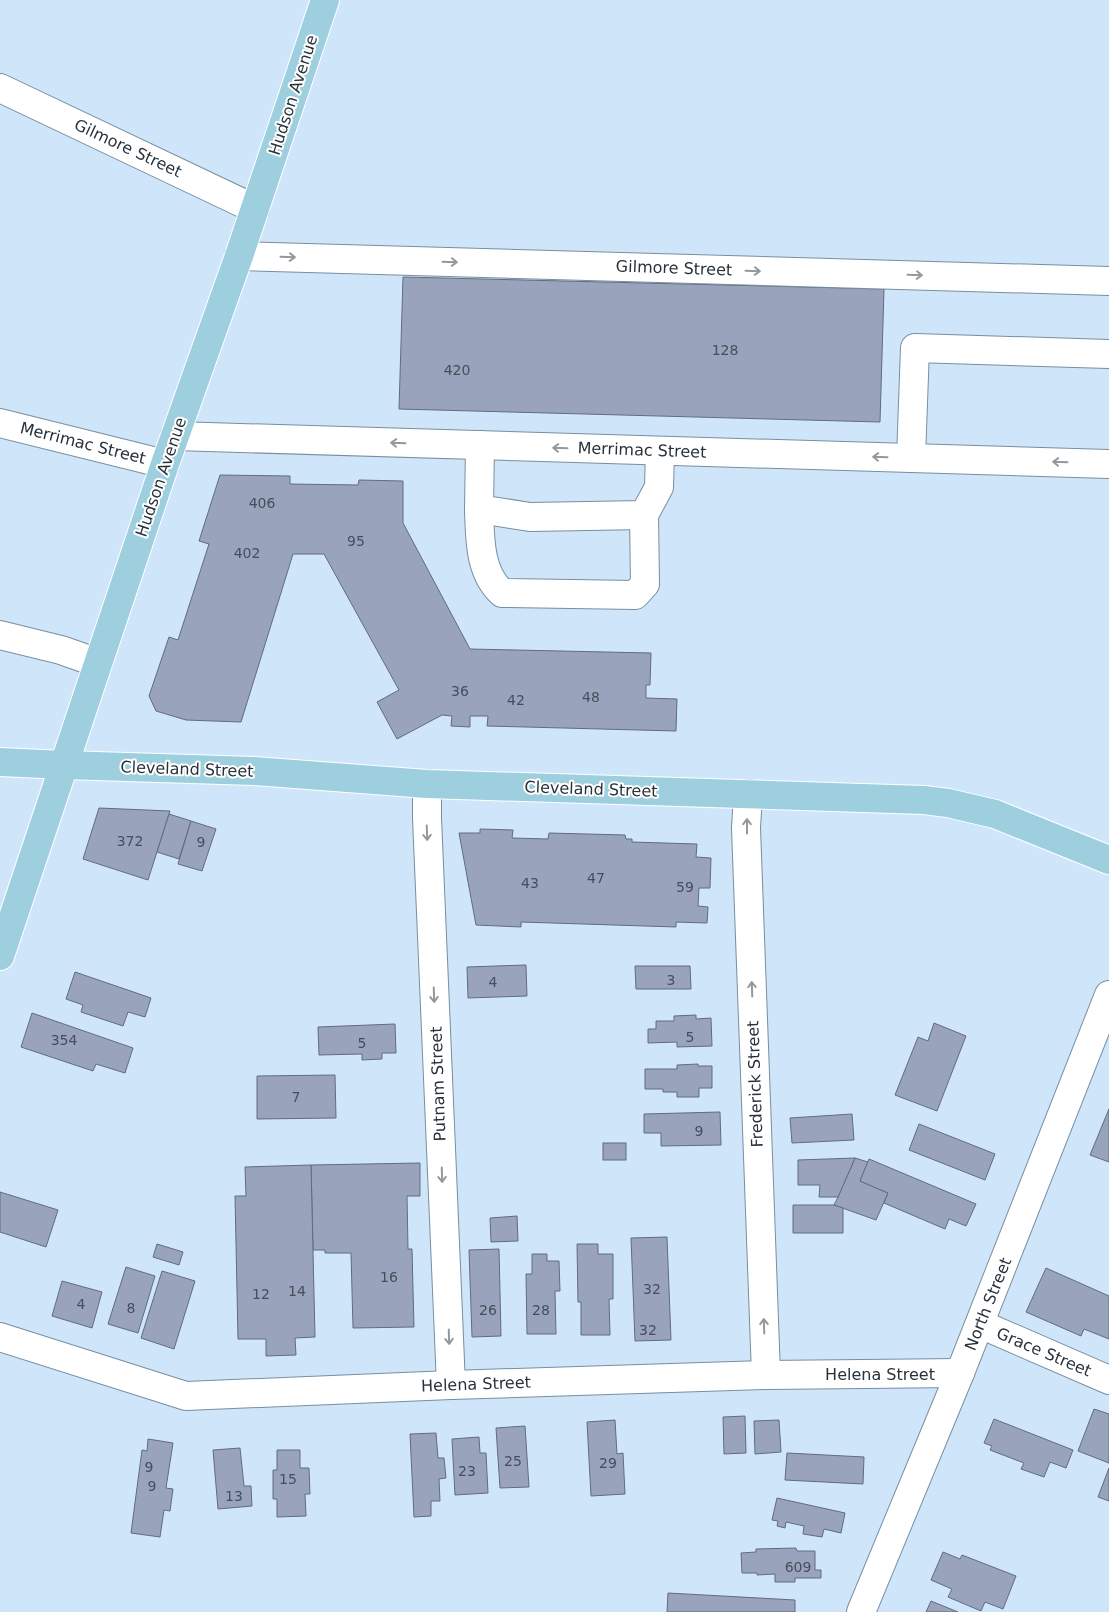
<svg xmlns="http://www.w3.org/2000/svg" width="1109" height="1612" font-family="'DejaVu Sans',sans-serif">
<rect width="100%" height="100%" fill="#cfe6fa"/>
<g fill="#99a4bc" stroke="#616b81">
<polygon points="403,277 884,289 880,422 399,409"/>
<polygon points="220,475 290,476 290,484 358,485 359,480 403,481 403,523 470,649 651,653 650,685 646,685 646,698 677,699 676,731 487,726 488,716 470,716 470,727 451,726 452,716 442,715 397,739 377,702 399,690 324,554 293,554 241,722 186,720 156,711 149,696 169,637 178,640 209,544 199,541"/>
<polygon points="99,808 170,811 148,880 83,859"/>
<polygon points="169,814 191,821 179,859 157,852"/>
<polygon points="191,821 216,829 202,871 178,864"/>
<polygon points="480,829 513,830 512,838 548,839 549,833 625,835 626,839 632,839 632,842 697,844 696,857 711,858 710,888 699,888 698,906 708,907 707,923 676,922 676,927 521,922 521,927 476,925 459,833 480,833"/>
<polygon points="526,965 527,996 468,998 467,967"/>
<polygon points="635,966 690,966 691,989 636,989"/>
<polygon points="75,972 151,998 145,1017 128,1012 123,1026 81,1012 83,1005 66,999"/>
<polygon points="32,1013 133,1048 125,1073 96,1064 93,1071 21,1047"/>
<polygon points="696,1015 696,1019 711,1018 712,1046 677,1047 677,1042 648,1043 648,1029 656,1029 656,1021 674,1021 674,1016"/>
<polygon points="934,1023 966,1036 937,1111 895,1095 918,1037 928,1041"/>
<polygon points="395,1024 396,1053 382,1053 382,1059 362,1060 362,1054 319,1055 318,1027"/>
<polygon points="698,1064 698,1066 712,1066 712,1088 699,1088 699,1097 677,1097 677,1092 663,1092 663,1089 645,1089 645,1069 677,1069 677,1065"/>
<polygon points="335,1075 336,1118 257,1119 257,1076"/>
<polygon points="1109,1109 1109,1162 1090,1155"/>
<polygon points="720,1112 721,1145 661,1146 661,1133 644,1133 644,1114"/>
<polygon points="852,1114 854,1140 792,1143 790,1118"/>
<polygon points="919,1124 995,1154 985,1180 909,1150"/>
<rect x="603" y="1143" width="23" height="17"/>
<polygon points="855,1158 868,1162 860,1181 888,1193 876,1220 834,1205 838,1197"/>
<polygon points="855,1158 838,1197 819,1197 820,1185 798,1185 798,1160"/>
<polygon points="869,1159 976,1204 966,1226 949,1219 945,1229 884,1203 888,1193 860,1181"/>
<polygon points="420,1163 420,1196 407,1196 408,1249 412,1249 414,1327 353,1328 351,1253 325,1253 325,1250 313,1250 311,1165"/>
<polygon points="311,1165 315,1337 295,1338 296,1355 266,1356 266,1339 238,1339 235,1196 246,1196 245,1167"/>
<polygon points="0,1192 58,1210 46,1247 0,1232"/>
<polygon points="793,1205 834,1205 843,1208 843,1233 793,1233"/>
<polygon points="517,1216 518,1241 491,1242 490,1218"/>
<polygon points="667,1237 671,1340 635,1341 631,1238"/>
<polygon points="157,1244 183,1252 179,1265 153,1257"/>
<polygon points="577,1244 598,1244 598,1254 613,1254 613,1299 609,1299 610,1335 581,1335 581,1302 578,1302"/>
<polygon points="499,1249 501,1336 472,1337 469,1250"/>
<polygon points="532,1254 547,1254 547,1261 559,1261 560,1291 555,1291 556,1334 527,1334 526,1274 532,1274"/>
<polygon points="126,1267 155,1276 138,1333 108,1324"/>
<polygon points="1046,1268 1109,1296 1109,1339 1084,1329 1081,1336 1026,1312"/>
<polygon points="162,1271 195,1281 174,1349 141,1338"/>
<polygon points="62,1281 102,1292 92,1328 52,1316"/>
<polygon points="1094,1409 1109,1414 1109,1463 1078,1451"/>
<polygon points="745,1416 746,1453 724,1454 723,1417"/>
<polygon points="994,1419 1073,1450 1066,1468 1050,1462 1044,1477 1021,1469 1024,1463 990,1450 992,1446 984,1443"/>
<polygon points="615,1420 617,1454 623,1453 625,1494 591,1496 587,1422"/>
<polygon points="779,1420 781,1452 755,1454 754,1421"/>
<polygon points="525,1426 529,1487 500,1488 496,1428"/>
<polygon points="436,1433 438,1458 444,1458 446,1478 439,1479 440,1501 431,1501 431,1516 414,1517 410,1434"/>
<polygon points="479,1437 480,1453 486,1453 488,1493 455,1495 452,1439"/>
<polygon points="148,1439 173,1443 166,1488 173,1489 170,1511 164,1510 160,1537 131,1533 142,1450 147,1451"/>
<polygon points="240,1448 244,1486 251,1486 252,1506 218,1509 213,1450"/>
<polygon points="277,1450 300,1450 300,1468 309,1468 310,1494 305,1494 306,1516 277,1517 277,1499 273,1499 273,1470 277,1470"/>
<polygon points="787,1453 864,1457 863,1484 785,1480"/>
<polygon points="1109,1468 1109,1501 1098,1497"/>
<polygon points="777,1498 845,1513 841,1533 824,1529 822,1537 803,1534 804,1526 786,1522 785,1528 777,1526 778,1521 772,1520"/>
<polygon points="796,1548 797,1551 815,1551 815,1570 821,1570 821,1578 795,1578 795,1582 775,1582 775,1574 757,1575 757,1573 742,1573 741,1553 756,1552 756,1549"/>
<polygon points="943,1552 960,1559 962,1555 1016,1576 1003,1609 985,1602 981,1611 948,1597 952,1589 931,1580"/>
<polygon points="668,1593 795,1600 795,1612 667,1612"/>
<polygon points="931,1601 958,1612 926,1612"/>
</g>
<g fill="none" stroke-linecap="round" stroke-linejoin="round">
<g stroke="#788ea0" stroke-width="30">
<g id="minor">
<polyline points="0,88 255,209"/>
<polyline points="239,256 1109,281"/>
<polyline points="0,423 165,464"/>
<polyline points="175,436 1109,464"/>
<polyline points="480,445 479,509 530,517 644,515 659,487 660,451"/>
<polyline points="911,458 915,348 1109,354"/>
<path d="M 479,509 C 480,538 479,572 502,593 L 635,595 L 645,584 L 644,515"/>
<polyline points="0,635 61,650 98,663"/>
<polyline points="427,784 427,818 451,1385"/>
<polyline points="748,794 746,828 766,1375"/>
<polyline points="980,1324 1109,1380"/>
<polyline points="0,1337 186,1396 451,1385 766,1375 960,1373"/>
<polyline points="861,1612 960,1373 1109,995"/>
</g>
</g>
<g stroke="#fff" stroke-width="30">
<g id="major">
<polyline points="0,762 64,765 254,771 427,784 924,800 948,803 995,814 1109,860"/>
<polyline points="0,956 165,464 239,256 325,0"/>
</g>
</g>
<use href="#minor" stroke="#fff" stroke-width="28"/>
<use href="#major" stroke="#9dcfdf" stroke-width="28"/>
</g>
<defs><path id="oneway-shaft" d="M-6 0H5M1.5-3L5.5 0L1.5 3" fill="none" stroke-width="1.6" stroke-linecap="round" stroke-linejoin="round" transform="scale(1.25)"/></defs>
<g stroke="#94989c">
<use href="#oneway-shaft" transform="translate(288 257) rotate(2)"/>
<use href="#oneway-shaft" transform="translate(450 262) rotate(2)"/>
<use href="#oneway-shaft" transform="translate(753 271) rotate(2)"/>
<use href="#oneway-shaft" transform="translate(915 275) rotate(2)"/>
<use href="#oneway-shaft" transform="translate(398 443) rotate(-178)"/>
<use href="#oneway-shaft" transform="translate(560 448) rotate(-178)"/>
<use href="#oneway-shaft" transform="translate(880 457) rotate(-178)"/>
<use href="#oneway-shaft" transform="translate(1060 462) rotate(-178)"/>
<use href="#oneway-shaft" transform="translate(747 826) rotate(-90)"/>
<use href="#oneway-shaft" transform="translate(427 833) rotate(88)"/>
<use href="#oneway-shaft" transform="translate(752 989) rotate(-92)"/>
<use href="#oneway-shaft" transform="translate(434 995) rotate(88)"/>
<use href="#oneway-shaft" transform="translate(442 1175) rotate(88)"/>
<use href="#oneway-shaft" transform="translate(764 1326) rotate(-92)"/>
<use href="#oneway-shaft" transform="translate(449 1337) rotate(88)"/>
</g>
<g text-anchor="middle" dominant-baseline="central" stroke-width="4" stroke-linejoin="round" paint-order="stroke">
<g font-size="14" fill="#454e5a">
<text x="725" y="350">128</text>
<text x="457" y="370">420</text>
<text x="262" y="503">406</text>
<text x="356" y="541">95</text>
<text x="247" y="553">402</text>
<text x="460" y="691">36</text>
<text x="591" y="697">48</text>
<text x="516" y="700">42</text>
<text x="130" y="841">372</text>
<text x="201" y="842">9</text>
<text x="596" y="878">47</text>
<text x="530" y="883">43</text>
<text x="685" y="887">59</text>
<text x="671" y="980">3</text>
<text x="493" y="982">4</text>
<text x="690" y="1037">5</text>
<text x="64" y="1040">354</text>
<text x="362" y="1043">5</text>
<text x="296" y="1097">7</text>
<text x="699" y="1131">9</text>
<text x="389" y="1277">16</text>
<text x="652" y="1289">32</text>
<text x="297" y="1291">14</text>
<text x="261" y="1294">12</text>
<text x="81" y="1304">4</text>
<text x="131" y="1308">8</text>
<text x="488" y="1310">26</text>
<text x="541" y="1310">28</text>
<text x="648" y="1330">32</text>
<text x="513" y="1461">25</text>
<text x="608" y="1463">29</text>
<text x="149" y="1467">9</text>
<text x="467" y="1471">23</text>
<text x="288" y="1479">15</text>
<text x="152" y="1486">9</text>
<text x="234" y="1496">13</text>
<text x="798" y="1567">609</text>
</g>
<g font-size="16" fill="#29323a" stroke="#fff">
<text transform="translate(293 95) rotate(-72)">Hudson Avenue</text>
<text transform="translate(128 148) rotate(25)">Gilmore Street</text>
<text transform="translate(674 268) rotate(2)">Gilmore Street</text>
<text transform="translate(83 443) rotate(14)">Merrimac Street</text>
<text transform="translate(642 450) rotate(2)">Merrimac Street</text>
<text transform="translate(161 477) rotate(-71)">Hudson Avenue</text>
<text transform="translate(187 769) rotate(2)">Cleveland Street</text>
<text transform="translate(591 789) rotate(2)">Cleveland Street</text>
<text transform="translate(438 1084) rotate(-92)">Putnam Street</text>
<text transform="translate(755 1084) rotate(-92)">Frederick Street</text>
<text transform="translate(988 1304) rotate(-68)">North Street</text>
<text transform="translate(1044 1352) rotate(23)">Grace Street</text>
<text x="880" y="1374">Helena Street</text>
<text transform="translate(476 1384) rotate(-2)">Helena Street</text>
</g>
</g>
</svg>
